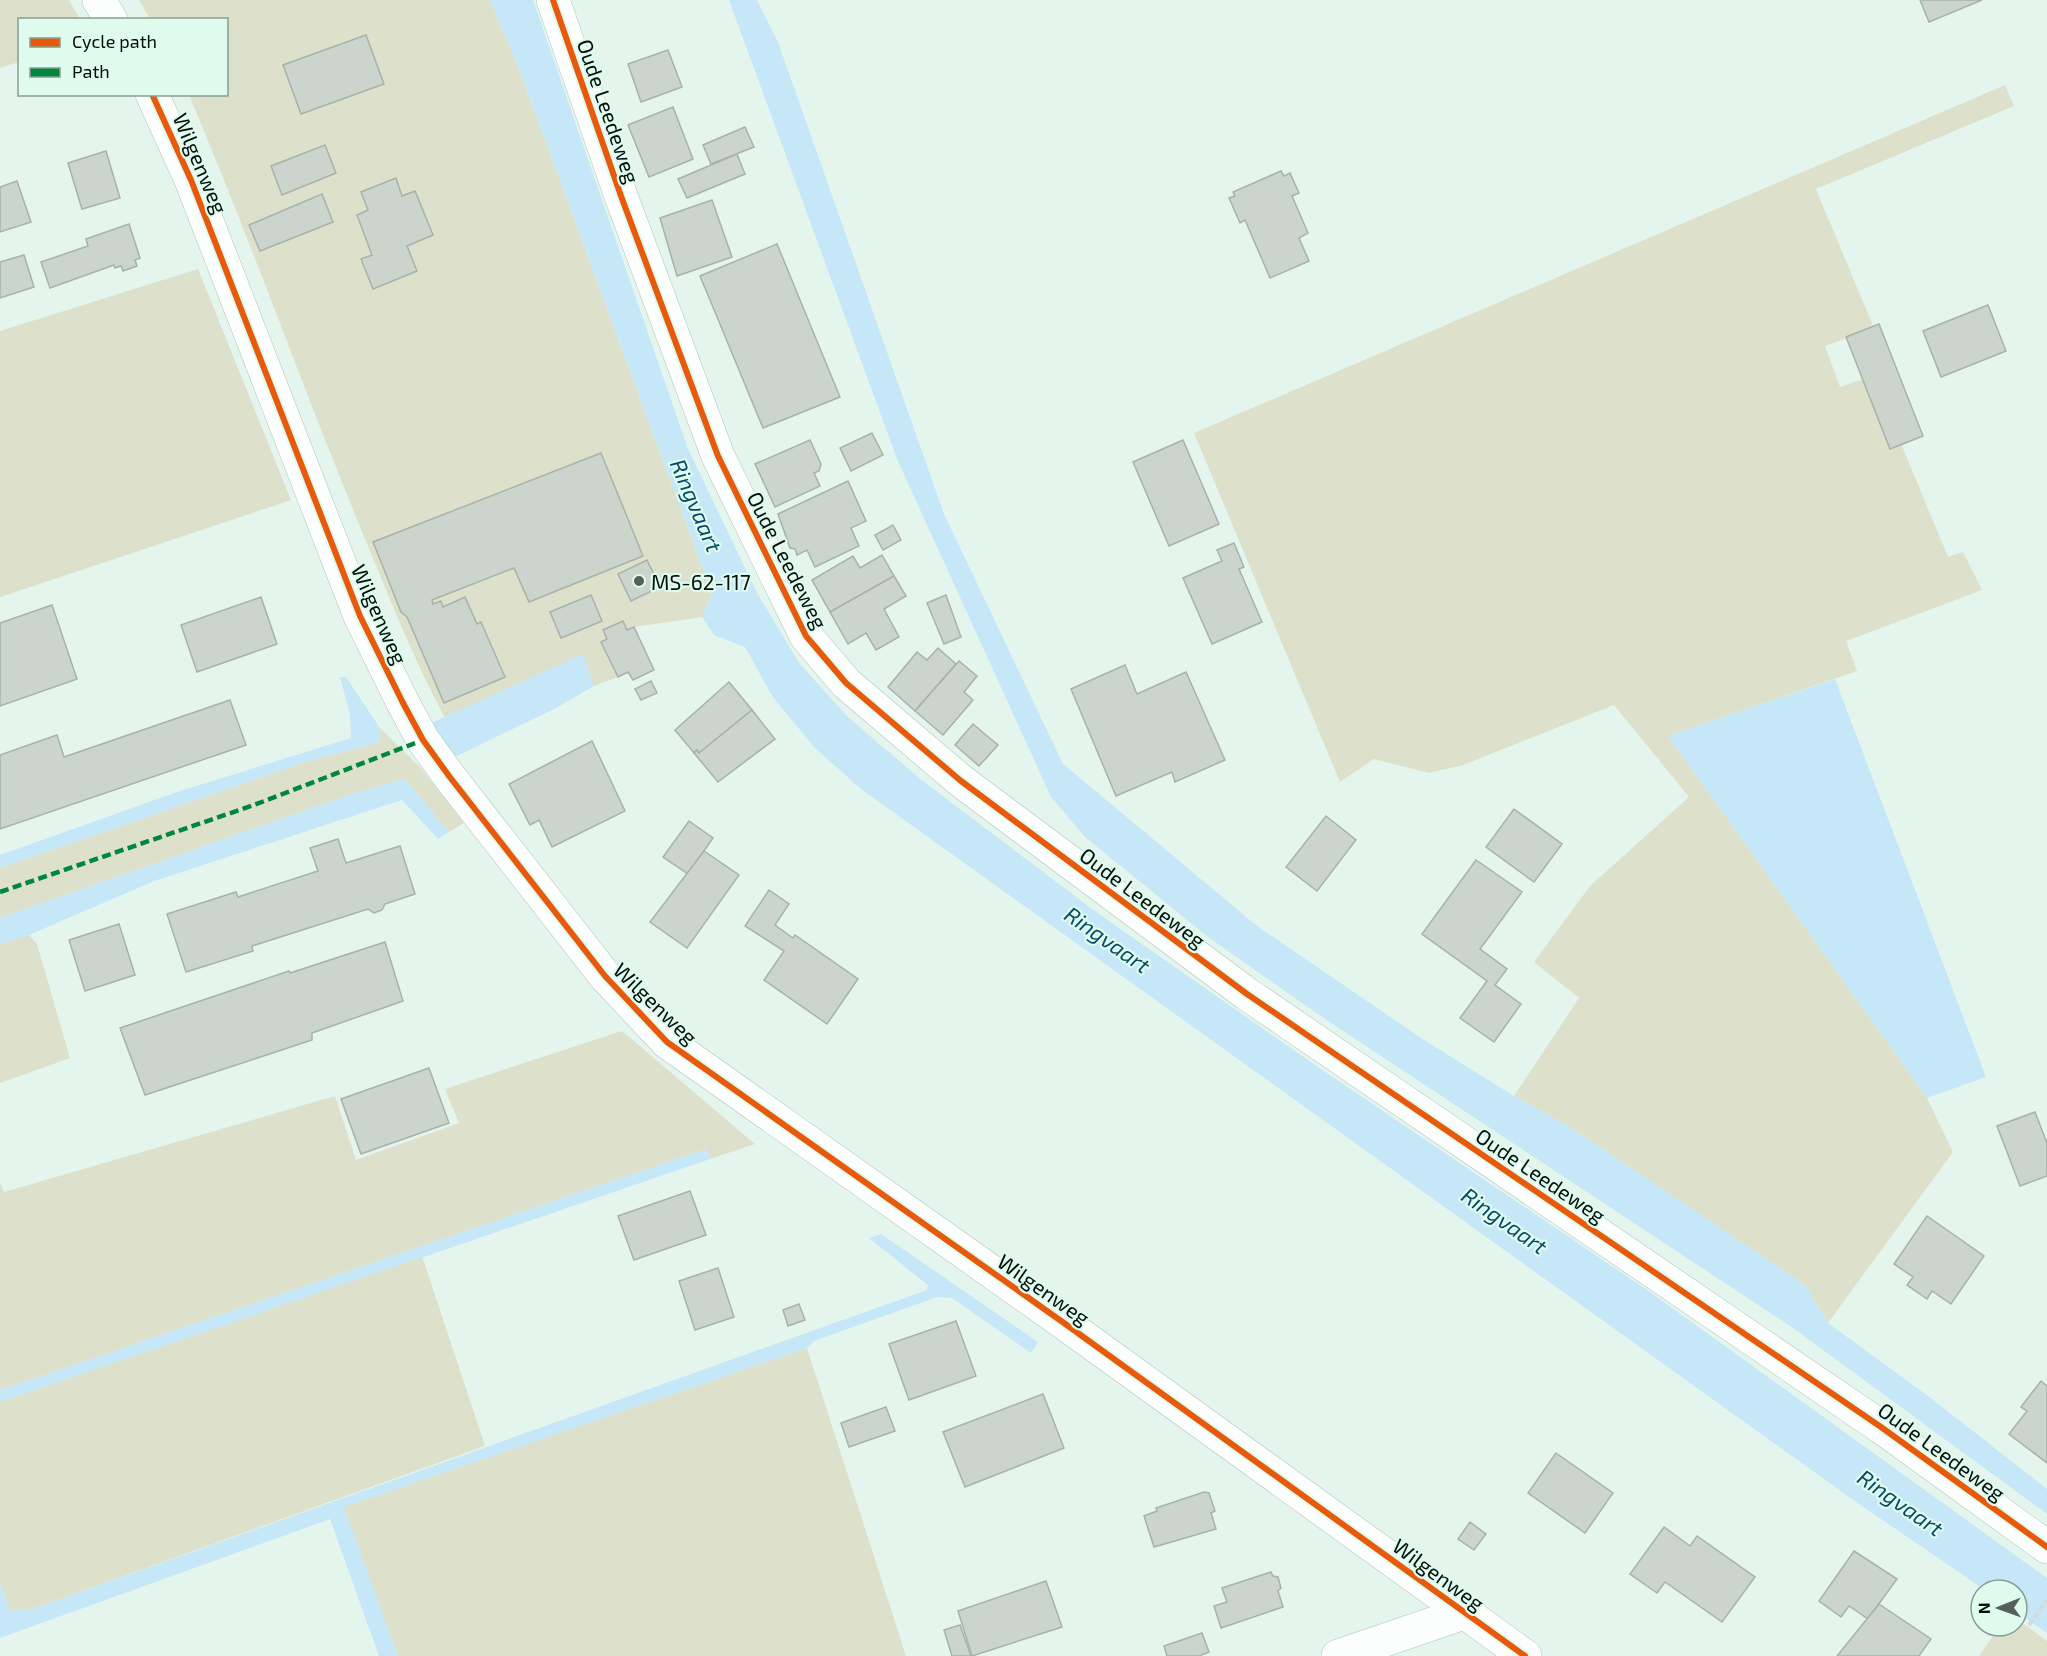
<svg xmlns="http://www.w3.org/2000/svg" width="2047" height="1656" font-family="'Exo 2',sans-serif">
<rect width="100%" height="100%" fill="#e4f5ed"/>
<g fill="#dde1cb">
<polygon points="0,0 69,0 80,19 20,20 19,62 0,68"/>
<path d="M 139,0 L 490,0 L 519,69 L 712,594 L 702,617 L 634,627 L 627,630 L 623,621 L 603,630 L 607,639 L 601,642 L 618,677 L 594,686 L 582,655 L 445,718 C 414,660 390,600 365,539 C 304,392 251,241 189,95 L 226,94 L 226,20 L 150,19 Z"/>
<polygon points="2005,85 2014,106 1816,189 1874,328 1825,346 1840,387 1873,376 1948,557 1963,552 1982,590 1846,641 1857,671 1668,736 1927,1098 1953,1152 1828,1323 1805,1285 1573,1129 1514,1096 1579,998 1534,962 1590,886 1689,797 1614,705 1463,765 1429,773 1374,759 1340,782 1194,433"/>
<polygon points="198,269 291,500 0,597 0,331"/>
<polygon points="380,728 419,766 464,823 449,832 405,779 352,794 0,918 0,868 306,762 380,742"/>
<polygon points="29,935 37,944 70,1058 0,1083 0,944"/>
<polygon points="622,1031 755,1144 710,1159 706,1149 0,1390 0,1182 4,1192 335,1096 356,1160 459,1123 445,1089"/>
<polygon points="422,1256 485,1446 32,1609 10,1611 0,1583 0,1402"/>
<polygon points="807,1348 906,1656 398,1656 343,1507"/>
<polygon points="2017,1619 2047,1641 2047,1656 1979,1656 2000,1626 2017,1626"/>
</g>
<g fill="#c6e7f7">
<polygon points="490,0 533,0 688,449 757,593 799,663 848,717 919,778 1096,912 1315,1065 1650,1292 2047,1578 2047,1633 2017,1612 2017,1590 1985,1590 1859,1504 861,789 815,748 772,696 745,647 714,635 702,617 712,594 519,69"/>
<polygon points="729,0 757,0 778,42 944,514 1063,764 1257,926 1424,1040 1514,1096 1573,1129 1805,1285 1828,1323 1928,1396 2047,1489 2047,1514 1793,1328 1322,1017 1208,937 1085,837 1051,797 897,459"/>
<polygon points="583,654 594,686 556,708 453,758 429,724"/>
<polygon points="340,677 346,677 380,728 380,742 306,762 0,868 0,855 177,792 351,738 350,714"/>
<polygon points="1835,679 1986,1077 1927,1098 1668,736"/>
<polygon points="405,779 449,832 438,839 402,800 154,881 29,935 0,944 0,918 352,794"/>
<polygon points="706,1149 710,1159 0,1402 0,1390"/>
<polygon points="881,1234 1038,1342 1031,1353 952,1298 937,1297 814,1341 807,1348 344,1507 398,1656 379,1656 330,1519 0,1638 0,1583 10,1611 32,1609 927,1290 928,1285 869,1238"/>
</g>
<g fill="#cbd5cd" stroke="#a8b2aa" stroke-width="1.5">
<polygon points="1920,0 1982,0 1929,22"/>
<polygon points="366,35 384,84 301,114 283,65"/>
<polygon points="668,50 682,87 641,102 628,64"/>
<polygon points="673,107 693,159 649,177 628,125"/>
<polygon points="745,127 754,147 711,164 703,145"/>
<polygon points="325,145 336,173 282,195 271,166"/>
<polygon points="106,151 120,198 82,209 68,163"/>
<polygon points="737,154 745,174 687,198 678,179"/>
<polygon points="1281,171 1284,176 1290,173 1299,193 1292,196 1308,233 1299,238 1309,261 1270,278 1245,220 1240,223 1229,198 1235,196 1233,192"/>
<polygon points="396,178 402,196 415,191 433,235 407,246 417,271 373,289 361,259 372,255 357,215 368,210 361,192"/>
<polygon points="17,181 31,222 0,232 0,187"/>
<polygon points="322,194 333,222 260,251 249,225"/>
<polygon points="712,200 732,257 677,276 660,218"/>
<polygon points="129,224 140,258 135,260 137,266 123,271 121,266 115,268 114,265 50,288 41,262 88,246 86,239"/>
<polygon points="777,244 840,397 763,428 700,276"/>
<polygon points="24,255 34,287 0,298 0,262"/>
<polygon points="1988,305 2006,351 1941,377 1923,331"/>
<polygon points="1879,324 1923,436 1890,449 1846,337"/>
<polygon points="872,433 883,455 851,471 840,448"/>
<polygon points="810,440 821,464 819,471 814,473 820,486 775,507 755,464"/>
<polygon points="1183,440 1219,524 1169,546 1133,462"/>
<polygon points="601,453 643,556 529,602 514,568 432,600 433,604 441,601 443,607 465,597 477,624 481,622 505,677 444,703 407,617 401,612 373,542"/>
<polygon points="848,481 866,521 851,528 859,546 815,567 807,550 797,555 795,549 790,548 778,514"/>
<polygon points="893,525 901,540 883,550 875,535"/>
<polygon points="1234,543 1244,567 1239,569 1262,622 1212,644 1183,578 1222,561 1217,550"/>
<polygon points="882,555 894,576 830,612 812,580 853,556 860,568"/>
<polygon points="647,560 660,587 631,601 618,574"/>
<polygon points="894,576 906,596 884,609 899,637 876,650 866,633 848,644 830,612"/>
<polygon points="591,595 602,621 561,638 550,612"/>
<polygon points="946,595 961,637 944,644 927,603"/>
<polygon points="261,597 277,644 197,672 181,625"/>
<polygon points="52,605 77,679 0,706 0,623"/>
<polygon points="623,621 627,630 634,627 654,670 633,680 628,672 618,677 601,642 607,639 603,630"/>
<polygon points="938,648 956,664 915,711 888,687 917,652 927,660"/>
<polygon points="959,661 977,676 964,692 973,700 943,735 915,711"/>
<polygon points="1125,665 1137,694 1186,672 1225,760 1175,782 1172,772 1116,796 1071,689"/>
<polygon points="651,681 657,693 641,700 635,689"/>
<polygon points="729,682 752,710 699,753 697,750 694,753 675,730"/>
<polygon points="230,700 246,745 0,829 0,755 57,735 64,757"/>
<polygon points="752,710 775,739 718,782 694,753 697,750 699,753"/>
<polygon points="973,724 998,745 979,766 955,745"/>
<polygon points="592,741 625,811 552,847 539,820 530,825 509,784"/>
<polygon points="1514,809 1562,844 1534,882 1486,847"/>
<polygon points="1326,816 1356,840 1317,891 1286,867"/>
<polygon points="689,821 713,838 688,874 663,857"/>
<polygon points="338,839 346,863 400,846 415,894 385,904 382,910 374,913 368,909 252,946 253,951 186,972 167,914 236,892 238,897 318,871 310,848"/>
<polygon points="704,851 739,875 687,948 650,922"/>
<polygon points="1476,860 1522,892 1480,949 1507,969 1495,985 1521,1004 1494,1042 1460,1018 1487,981 1422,934"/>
<polygon points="769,890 789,904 775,925 793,938 795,935 858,979 827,1024 764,980 784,951 745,926"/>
<polygon points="119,924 135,975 85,991 69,940"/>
<polygon points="385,942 403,1001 312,1033 312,1040 145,1095 120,1028 289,971 290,973"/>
<polygon points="429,1068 449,1123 361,1154 341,1099"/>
<polygon points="2035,1112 2047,1143 2047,1176 2020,1186 1997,1126"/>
<polygon points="690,1191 706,1235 634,1260 618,1216"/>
<polygon points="1927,1216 1984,1256 1951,1304 1932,1291 1927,1299 1907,1285 1913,1277 1894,1264"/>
<polygon points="718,1268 734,1317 695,1330 679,1281"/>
<polygon points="799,1304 805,1320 788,1326 783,1310"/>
<polygon points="956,1321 976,1376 909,1400 889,1344"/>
<polygon points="2041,1381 2047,1386 2047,1463 2009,1434 2027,1411 2021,1407"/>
<polygon points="1043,1394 1064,1448 965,1487 943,1432"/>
<polygon points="886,1407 895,1431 849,1447 841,1423"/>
<polygon points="1556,1453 1613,1493 1585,1533 1528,1493"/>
<polygon points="1204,1492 1209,1493 1215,1511 1211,1513 1216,1529 1154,1547 1144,1516 1157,1511 1156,1508"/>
<polygon points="1470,1522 1486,1534 1474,1550 1458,1539"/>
<polygon points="1664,1527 1690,1546 1697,1536 1755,1577 1722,1622 1665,1582 1657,1593 1630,1574"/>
<polygon points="1854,1551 1897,1579 1868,1619 1849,1606 1841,1617 1819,1601"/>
<polygon points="1271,1572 1273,1576 1278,1577 1281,1588 1278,1591 1283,1607 1221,1628 1214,1606 1227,1602 1222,1588"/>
<polygon points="1046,1581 1062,1627 972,1656 958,1611"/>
<polygon points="1879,1604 1931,1639 1919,1656 1837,1656"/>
<polygon points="960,1625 971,1656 952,1656 944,1630"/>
<polygon points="1202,1633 1209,1652 1199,1656 1167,1656 1164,1646"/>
</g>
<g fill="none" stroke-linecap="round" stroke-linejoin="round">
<g stroke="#b5c1bc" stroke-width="34">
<g id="street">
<polyline points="99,0 111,20"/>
<polyline points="152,94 191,180 360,616 403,703 423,740 449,776 605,976 667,1042 1064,1323 1525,1656"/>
<polyline points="1338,1656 1464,1613"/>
</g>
</g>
<g stroke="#b5c1bc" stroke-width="34">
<polyline id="secondary" points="553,0 621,196 718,456 806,636 846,683 961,781 1247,994 1881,1427 2047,1547"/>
</g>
<polyline stroke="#d5d9d7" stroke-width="4" stroke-dasharray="6 3" stroke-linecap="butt" points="2029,1625 2047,1600"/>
<use href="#street" stroke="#fbfefc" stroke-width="33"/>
<use href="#secondary" stroke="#fbfefc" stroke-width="33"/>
<polyline stroke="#00873e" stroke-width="4.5" stroke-dasharray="9 4.5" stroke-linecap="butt" points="0,892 254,805 423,740"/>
<g stroke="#defbee" stroke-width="10">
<g id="cycleway">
<polyline points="553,0 621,196 718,456 806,636 846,683 961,781 1247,994 1881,1427 2047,1547"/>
<polyline points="152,94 191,180 360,616 403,703 423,740 449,776 605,976 667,1042 1064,1323 1525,1656"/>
</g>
</g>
<use href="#cycleway" stroke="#e8590c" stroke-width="6"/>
</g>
<circle fill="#54605a" stroke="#defbee" stroke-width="2" cx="639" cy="581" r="6"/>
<g text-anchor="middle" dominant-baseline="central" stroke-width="4.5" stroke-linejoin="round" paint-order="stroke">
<g font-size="21" fill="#060f0b" stroke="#defbee">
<text transform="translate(609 111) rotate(71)">Oude Leedeweg</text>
<text transform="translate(201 163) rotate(67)">Wilgenweg</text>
<text transform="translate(788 560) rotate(63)">Oude Leedeweg</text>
<text transform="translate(380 614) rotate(66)">Wilgenweg</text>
<text transform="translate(1143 897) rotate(37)">Oude Leedeweg</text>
<text transform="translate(656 1003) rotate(44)">Wilgenweg</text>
<text transform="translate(1541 1175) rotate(34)">Oude Leedeweg</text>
<text transform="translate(1044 1289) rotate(35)">Wilgenweg</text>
<text transform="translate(1942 1451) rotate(36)">Oude Leedeweg</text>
<text transform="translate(1439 1574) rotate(36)">Wilgenweg</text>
</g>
<g font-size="21" fill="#060f0b" stroke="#defbee" text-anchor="start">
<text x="651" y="581">MS-62-117</text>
</g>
<g font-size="22" font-style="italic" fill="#074a68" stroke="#defbee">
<text transform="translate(697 505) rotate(67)">Ringvaart</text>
<text transform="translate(1108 939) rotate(35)">Ringvaart</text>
<text transform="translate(1505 1220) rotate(35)">Ringvaart</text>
<text transform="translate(1901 1502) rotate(35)">Ringvaart</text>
</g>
</g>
<rect x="18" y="18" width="210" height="78" fill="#defbee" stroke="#889d93" stroke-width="1.5"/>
<rect x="30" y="38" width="30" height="9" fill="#e8590c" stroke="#889d93" stroke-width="1.5"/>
<text x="72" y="48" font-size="18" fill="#060f0b">Cycle path</text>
<rect x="30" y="68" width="30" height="9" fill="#00873e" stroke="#889d93" stroke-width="1.5"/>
<text x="72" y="78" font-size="18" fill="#060f0b">Path</text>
<g transform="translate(1999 1608) rotate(269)"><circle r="28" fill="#defbee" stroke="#889d93" stroke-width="1.5"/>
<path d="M0-4.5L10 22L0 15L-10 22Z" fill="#54605a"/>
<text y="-9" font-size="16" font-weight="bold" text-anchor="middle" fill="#060f0b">N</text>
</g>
</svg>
